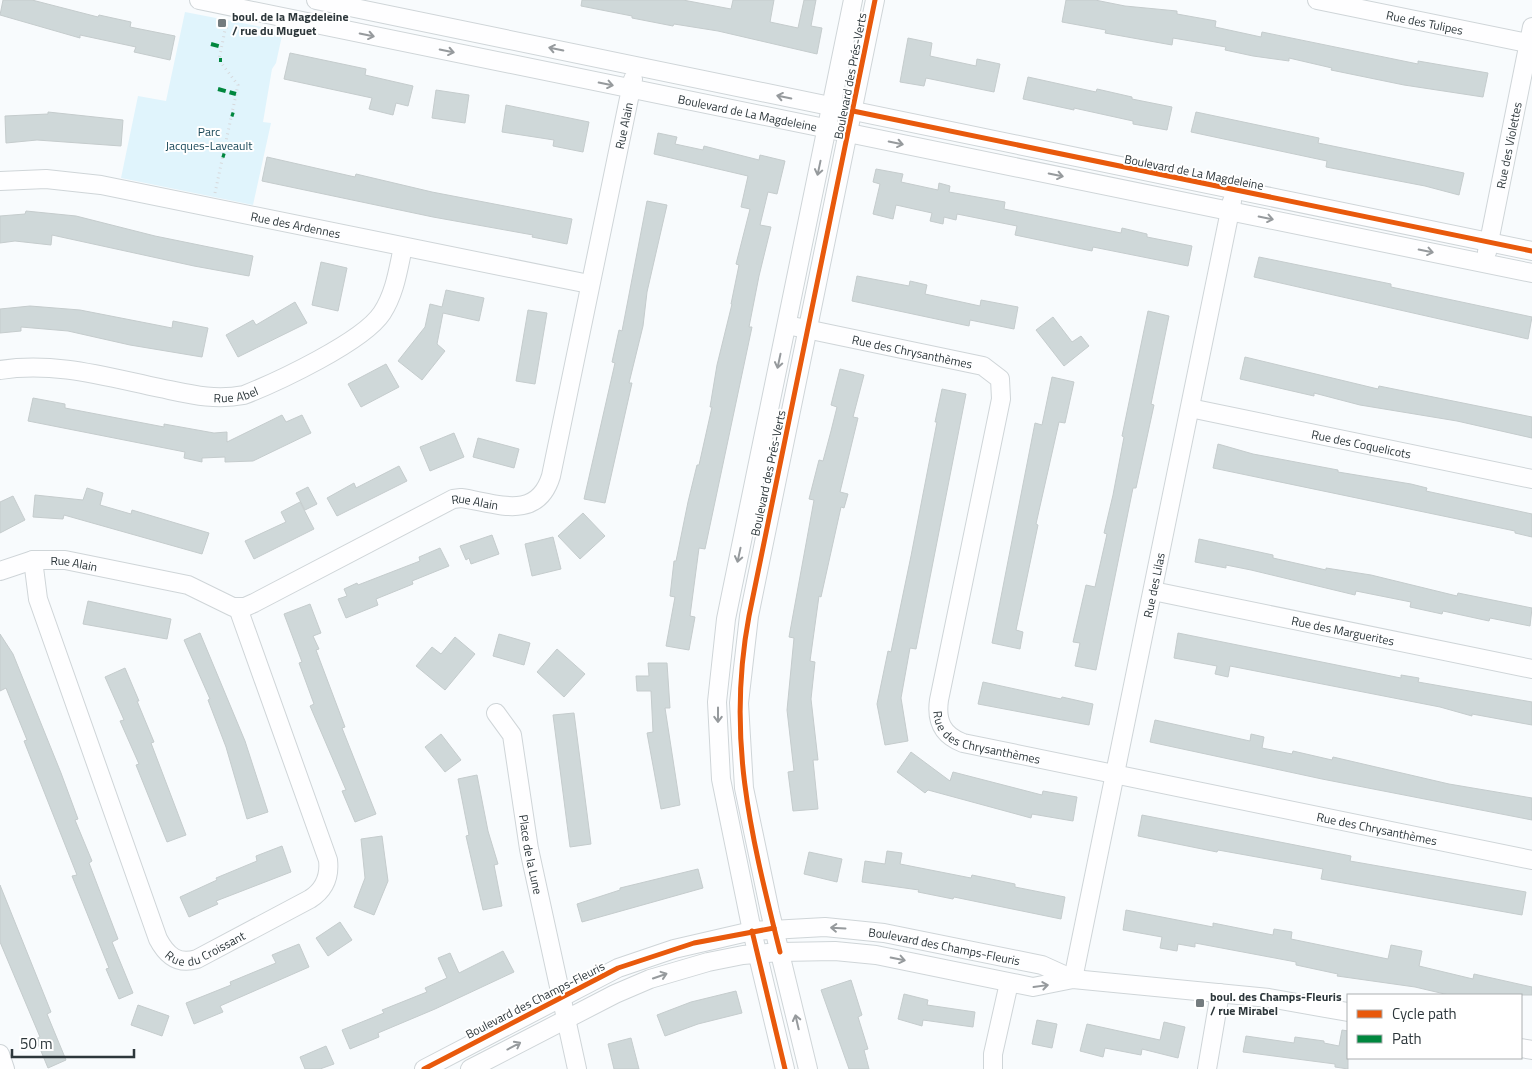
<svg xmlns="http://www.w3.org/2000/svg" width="1532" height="1069" font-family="'Titillium Web',sans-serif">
<rect width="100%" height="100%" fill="#f8fbfd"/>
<polygon fill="#e0f4fc" points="185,12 283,31 276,63 272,69 263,122 271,123 253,205 121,178 138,96 166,101"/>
<g fill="#cfd8d9" stroke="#c5cccd">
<polygon points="3,0 32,0 98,17 99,15 131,22 130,27 175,36 170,60 134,52 136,47 80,35 80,38 0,15"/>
<polygon points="582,0 683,0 731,9 733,0 774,0 770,22 798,28 804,0 816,0 811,26 822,28 817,54 718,31 674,24 673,26 632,18 632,16 581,6"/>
<polygon points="1066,0 1095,0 1125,6 1177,11 1177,14 1216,21 1215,27 1261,37 1262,32 1418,64 1418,61 1488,73 1483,97 1404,85 1331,70 1332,68 1289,58 1289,61 1253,56 1225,50 1226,47 1173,38 1172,45 1105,33 1106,30 1062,22"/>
<polygon points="908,38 932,43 930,56 976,66 977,59 1000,64 994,92 926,78 924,86 900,82"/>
<polygon points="290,53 366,69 365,75 413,86 408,106 396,103 393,115 369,109 372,98 284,79"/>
<polygon points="1028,77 1096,92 1097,89 1132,97 1132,99 1172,107 1167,130 1133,124 1133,121 1074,108 1074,110 1023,99"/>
<polygon points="436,90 469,95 465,123 432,118"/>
<polygon points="506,105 589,122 583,152 553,146 554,140 502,132"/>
<polygon points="48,112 123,120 121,146 37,140 6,143 5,116 48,114"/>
<polygon points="1196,112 1319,138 1318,143 1464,173 1459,195 1425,186 1326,167 1327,161 1191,132"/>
<polygon points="658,133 677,137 675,144 703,150 704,146 759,160 760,155 785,161 777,194 768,192 760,225 771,227 759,276 749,327 752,327 705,549 699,548 690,616 695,617 689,650 666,646 675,597 670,596 674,561 676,561 688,502 697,465 699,465 712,407 710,407 717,365 732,304 731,304 739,265 736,264 750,209 741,207 748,176 654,154"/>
<polygon points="267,157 355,177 356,174 432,192 572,219 567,244 532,237 533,235 433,217 262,181"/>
<polygon points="876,169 903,174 901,182 938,190 939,183 950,186 949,192 1005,202 1004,209 1121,233 1122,228 1147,234 1147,237 1192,246 1188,266 1093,247 1092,251 1015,235 1017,226 957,214 956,220 944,217 943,224 930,221 932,213 896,205 893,219 873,214 880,184 873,182"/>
<polygon points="647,201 667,205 647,292 643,326 629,383 632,383 605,503 584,499 615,363 612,362 619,330 622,331"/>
<polygon points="26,211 76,216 155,236 253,256 249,276 194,266 52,235 51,245 15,241 0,243 0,216 25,214"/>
<polygon points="1259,257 1391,284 1391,287 1532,317 1528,339 1254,277"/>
<polygon points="321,262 347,268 338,311 312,305"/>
<polygon points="857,276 909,286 910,281 927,285 925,294 980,306 981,300 1018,307 1014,329 970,320 969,326 852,301"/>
<polygon points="446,290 484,298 479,321 443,313 437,344 445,351 422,380 398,361 425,327 430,304 442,307"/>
<polygon points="295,302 307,323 238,357 226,335 253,320 256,325"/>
<polygon points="30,306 80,310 172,328 173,321 208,328 202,357 130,345 68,331 21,327 21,331 0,333 0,309"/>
<polygon points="528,310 547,313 535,384 516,381"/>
<polygon points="1148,311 1169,316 1151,404 1154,405 1136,488 1133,488 1096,670 1075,666 1080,643 1073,642 1086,585 1095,587 1107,534 1104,533 1113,495 1124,437 1122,436"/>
<polygon points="1053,317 1072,342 1081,336 1089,346 1064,366 1036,330"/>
<polygon points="1245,357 1378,389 1379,386 1532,417 1532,438 1457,421 1360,405 1314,393 1314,396 1240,379"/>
<polygon points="386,364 399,387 361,407 348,384"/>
<polygon points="840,369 864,375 853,417 858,418 840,492 848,494 844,508 841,507 821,597 819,596 810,661 815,662 811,699 818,760 813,760 818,809 793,811 788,772 794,771 787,710 794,638 789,637 814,500 809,499 819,460 823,461 831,431 837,407 831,405"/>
<polygon points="1052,377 1074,382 1065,423 1059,422 1036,524 1038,525 1016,630 1023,632 1020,649 992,643 1035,423 1042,425"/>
<polygon points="942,389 966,394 916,649 910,648 901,698 908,741 885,745 877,704 888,651 891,652 911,556 937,422 935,422"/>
<polygon points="33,398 65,404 65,408 164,427 164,424 214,433 227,432 227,442 282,415 286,422 302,415 311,433 253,461 225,462 225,457 202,458 202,462 184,458 185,452 28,421"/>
<polygon points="454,433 464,457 430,471 420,447"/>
<polygon points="478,438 519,449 514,468 473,457"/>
<polygon points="1218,444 1253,454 1338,470 1338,472 1411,484 1427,488 1426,491 1532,514 1532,537 1515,533 1515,531 1213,468"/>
<polygon points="399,466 407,481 337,516 327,498 354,483 356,488"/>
<polygon points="308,487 317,504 305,510 296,493"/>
<polygon points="87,488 103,493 100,505 131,514 132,510 209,533 202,554 64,515 63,519 33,517 35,495 83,500"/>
<polygon points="13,496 25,520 0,533 0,502"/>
<polygon points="300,502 314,529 254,559 245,541 286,522 281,512"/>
<polygon points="583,513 605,536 580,559 558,536"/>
<polygon points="492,535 499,554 471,564 469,558 466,560 460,546"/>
<polygon points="553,537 561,569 532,576 525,544"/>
<polygon points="1199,539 1273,555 1273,558 1326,570 1326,568 1371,575 1457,596 1458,593 1532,608 1530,626 1490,618 1489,621 1443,611 1442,614 1410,607 1411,602 1356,591 1355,595 1251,570 1226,565 1226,568 1195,562"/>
<polygon points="440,548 449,566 412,581 413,584 376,599 378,605 346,618 338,599 347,596 344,589 357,583 358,585 420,561 419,557"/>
<polygon points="88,601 171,619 167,639 83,624"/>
<polygon points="310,604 321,633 313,636 319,649 316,650 345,727 342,728 376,814 355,822 342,791 346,790 310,706 314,704 299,663 302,662 284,614"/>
<polygon points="200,633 245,741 268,812 247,819 226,747 208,700 210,699 184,640"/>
<polygon points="1178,633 1401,678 1401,675 1419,678 1418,682 1532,702 1532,725 1472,714 1472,716 1440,707 1230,666 1228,677 1215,674 1217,666 1174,658"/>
<polygon points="0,634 13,654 61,773 78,819 75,820 92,861 89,863 118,939 112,942 133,993 119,999 106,969 109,968 72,876 77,875 24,741 27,740 6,688 0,691"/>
<polygon points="499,634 530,643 524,665 493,656"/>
<polygon points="455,637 475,654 445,690 416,666 432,647 441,654"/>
<polygon points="557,649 585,674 564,697 537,672"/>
<polygon points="648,663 667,663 670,708 665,708 680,805 661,809 647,733 653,732 651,691 637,691 636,676 649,676"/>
<polygon points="125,668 139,701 137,701 154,742 151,743 186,835 167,842 136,765 139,764 120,721 124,720 105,677"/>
<polygon points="983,682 1061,699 1062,697 1093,704 1089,725 978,704"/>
<polygon points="574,713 591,844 570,847 553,715"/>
<polygon points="1155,720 1250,741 1251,734 1264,737 1262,748 1292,754 1293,751 1332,760 1333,757 1449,784 1532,798 1532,820 1322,779 1150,742"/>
<polygon points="441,734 461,760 445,772 425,747"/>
<polygon points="911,752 950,781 953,772 1042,795 1043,791 1077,797 1073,821 1032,814 1031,818 928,790 925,793 897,772"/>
<polygon points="477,775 488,831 498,864 494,865 502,906 483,910 466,836 469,835 458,779"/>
<polygon points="1142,815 1351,856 1350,861 1526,892 1522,915 1321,879 1323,869 1218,850 1217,852 1138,836"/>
<polygon points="382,836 388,881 374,915 354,907 365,878 361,839"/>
<polygon points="282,846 291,872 216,901 218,904 189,917 180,897 217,880 216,878 257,861 256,856"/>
<polygon points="887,851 902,853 900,864 971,878 972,875 1015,884 1015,887 1065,897 1061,919 954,897 953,899 918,892 919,890 862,882 865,861 885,864"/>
<polygon points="809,852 842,859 837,882 804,874"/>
<polygon points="698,869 703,888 582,922 577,904 620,890 620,888"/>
<polygon points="0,885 51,1012 47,1014 66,1060 48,1068 36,1039 40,1037 0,942"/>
<polygon points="1126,910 1213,927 1213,923 1273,935 1274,929 1292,932 1291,939 1388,959 1391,945 1422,951 1419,966 1473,979 1474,974 1532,987 1532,995 1449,995 1415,987 1337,976 1338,974 1296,965 1296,962 1195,943 1195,947 1178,944 1177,951 1160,948 1162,937 1123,930"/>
<polygon points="340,922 352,940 328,956 316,938"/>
<polygon points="299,944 309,967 220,1006 223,1012 194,1024 186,1003 231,985 230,982 276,963 272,955"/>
<polygon points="503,951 514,972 435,1009 378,1033 379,1037 350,1049 342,1030 384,1013 382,1010 427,992 425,988 447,978 438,958 450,953 459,973"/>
<polygon points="851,980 862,1015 858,1017 868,1049 864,1050 869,1069 849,1069 821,990"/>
<polygon points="736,991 742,1013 698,1024 665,1036 657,1015 691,1002"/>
<polygon points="904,994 928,1000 927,1005 975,1012 973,1027 923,1020 922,1026 898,1019"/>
<polygon points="138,1005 169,1016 162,1036 131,1025"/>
<polygon points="1037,1020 1057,1024 1052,1048 1032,1044"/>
<polygon points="1164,1022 1185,1027 1178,1058 1142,1049 1141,1055 1105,1048 1103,1057 1080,1051 1087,1024 1160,1040"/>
<polygon points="1342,1030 1348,1031 1348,1069 1335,1067 1335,1064 1243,1052 1246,1036 1294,1043 1295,1037 1324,1041 1324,1043 1339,1046"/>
<polygon points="631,1038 639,1069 614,1069 608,1044"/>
<polygon points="326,1046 334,1064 320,1069 305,1069 300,1057"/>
</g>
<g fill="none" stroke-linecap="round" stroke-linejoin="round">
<g stroke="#cfd5d8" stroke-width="20">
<g id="minor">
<path id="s1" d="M 199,0 L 1532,273"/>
<polyline points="316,0 1532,251"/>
<path id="s2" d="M 1317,0 L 1532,44"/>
<path id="s3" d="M 0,181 L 46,179 L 101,185 L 589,284"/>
<path id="s4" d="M 1487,252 L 1532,27"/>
<path id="s5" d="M 787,325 L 983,366 L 1000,379 L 1001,399 L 939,700 C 936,721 942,735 963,743 L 1532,860"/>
<path id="s6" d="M 0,370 C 54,361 107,377 160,388 C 189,394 214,401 244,395 C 277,382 363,342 382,313 C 395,293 398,270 403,247"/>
<path id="s7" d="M 1190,408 L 1532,479"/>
<path id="s8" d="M 33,560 L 38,599 L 158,939 C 167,956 178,965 197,959 L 310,899 C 324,890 330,877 328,860 L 238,608"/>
<path id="s9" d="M 0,571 L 33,560 L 65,560 L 188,585 L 233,607 L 245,607 L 254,603 L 453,499 L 461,498 C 496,503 537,522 551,476 L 633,79"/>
<path id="s10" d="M 1153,591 L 1532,669"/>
<path id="s11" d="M 496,713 L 512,735 L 529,849 L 577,1069"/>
<path id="s12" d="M 1073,979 L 1232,201"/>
<polyline points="1521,1048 1532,1050"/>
<polyline points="0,1054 5,1069"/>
<path id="s13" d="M 424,1069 L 618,968 L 674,949 L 752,931 L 825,927 L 884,933 L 1042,965 L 1073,979"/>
<polyline points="470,1069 615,994 650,979 708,962 743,955 780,952 835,951 876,955 1033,987 1073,979 1269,998 1348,1012"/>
<polyline points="785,1069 752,931 721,779 717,702 726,619 853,0"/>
<polyline points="808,1069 770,912 744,788 739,703 749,616 875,0"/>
<polyline points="993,1069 993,1054 1009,983"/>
<polyline points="1207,1069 1220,993"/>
</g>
</g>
<polyline stroke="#d7d9dc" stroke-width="3" stroke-dasharray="1 4" stroke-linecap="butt" points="215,193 238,85 219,60 225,30 228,26 225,25 225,21"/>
<use href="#minor" stroke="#fefeff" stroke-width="18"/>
<g stroke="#00873e" stroke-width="4" stroke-dasharray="8 4" stroke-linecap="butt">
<polyline points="211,44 222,47"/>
<polyline points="219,60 222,60"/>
<polyline points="218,89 236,94"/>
<polyline points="231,114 234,115"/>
<polyline points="222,155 225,156"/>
</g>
<g stroke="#fff" stroke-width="8">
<g id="cycleway">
<polyline points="853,111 1532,251"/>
<polyline points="752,931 785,1069"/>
<path d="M 780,952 C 751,835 726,738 749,616 L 875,0"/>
<polyline points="424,1069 618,968 694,943 774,928"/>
</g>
</g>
<use href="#cycleway" stroke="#e8590c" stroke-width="5"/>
</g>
<defs><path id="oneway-shaft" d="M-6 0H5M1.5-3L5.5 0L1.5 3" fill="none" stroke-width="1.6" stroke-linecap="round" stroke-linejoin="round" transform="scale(1.25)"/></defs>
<g stroke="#969a9d">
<use href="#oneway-shaft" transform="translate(367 35) rotate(12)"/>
<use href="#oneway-shaft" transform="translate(556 49) rotate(-168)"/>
<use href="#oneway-shaft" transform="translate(447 51) rotate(12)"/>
<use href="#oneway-shaft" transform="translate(606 84) rotate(11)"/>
<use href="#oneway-shaft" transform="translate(784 97) rotate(-168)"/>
<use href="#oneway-shaft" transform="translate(896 143) rotate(12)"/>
<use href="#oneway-shaft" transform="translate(819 168) rotate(102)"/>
<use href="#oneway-shaft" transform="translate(1056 175) rotate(12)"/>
<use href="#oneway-shaft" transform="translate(1266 218) rotate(11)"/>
<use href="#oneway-shaft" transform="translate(1426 251) rotate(11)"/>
<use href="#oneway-shaft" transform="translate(779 361) rotate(102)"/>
<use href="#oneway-shaft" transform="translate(739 555) rotate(102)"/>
<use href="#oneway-shaft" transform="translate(718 715) rotate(90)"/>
<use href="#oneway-shaft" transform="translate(838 928) rotate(-177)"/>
<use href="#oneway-shaft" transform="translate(898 959) rotate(11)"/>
<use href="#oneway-shaft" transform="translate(660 976) rotate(-19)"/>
<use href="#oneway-shaft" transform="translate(1041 986) rotate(-8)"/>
<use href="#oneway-shaft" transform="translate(797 1022) rotate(-103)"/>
<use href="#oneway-shaft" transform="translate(514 1046) rotate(-28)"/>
</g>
<g fill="#747c7f" stroke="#fff" stroke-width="2">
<rect x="217" y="18" width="10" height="10" rx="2.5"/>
<rect x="1195" y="998" width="10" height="10" rx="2.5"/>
</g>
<g text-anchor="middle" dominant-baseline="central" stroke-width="4" stroke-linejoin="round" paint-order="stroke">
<g font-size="12" font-weight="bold" fill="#2d373b" stroke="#fff" text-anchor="start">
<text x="232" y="16">boul. de la Magdeleine<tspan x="232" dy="14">/ rue du Muguet</tspan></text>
<text x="1210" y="996">boul. des Champs-Fleuris<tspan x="1210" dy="14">/ rue Mirabel</tspan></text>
</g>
<g font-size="12" fill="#2d373b" stroke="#fff">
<text stroke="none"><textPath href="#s2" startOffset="110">Rue des Tulipes</textPath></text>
<text transform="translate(850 76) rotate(-79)">Boulevard des Prés-Verts</text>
<text stroke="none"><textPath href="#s1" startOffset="560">Boulevard de La Magdeleine</textPath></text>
<text stroke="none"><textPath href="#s9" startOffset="960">Rue Alain</textPath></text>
<text stroke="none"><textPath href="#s4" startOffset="109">Rue des Violettes</textPath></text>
<text transform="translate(1194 172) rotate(11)">Boulevard de La Magdeleine</text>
<text stroke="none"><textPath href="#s3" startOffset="300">Rue des Ardennes</textPath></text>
<text stroke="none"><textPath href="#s5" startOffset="128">Rue des Chrysanthèmes</textPath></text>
<text stroke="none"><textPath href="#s6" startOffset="239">Rue Abel</textPath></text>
<text stroke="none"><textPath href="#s7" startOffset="175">Rue des Coquelicots</textPath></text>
<text transform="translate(768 473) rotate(-78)">Boulevard des Prés-Verts</text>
<text stroke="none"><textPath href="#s9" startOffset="511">Rue Alain</textPath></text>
<text stroke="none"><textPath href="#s9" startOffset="76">Rue Alain</textPath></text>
<text stroke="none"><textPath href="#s12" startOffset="402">Rue des Lilas</textPath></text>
<text stroke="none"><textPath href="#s10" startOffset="194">Rue des Marguerites</textPath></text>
<text stroke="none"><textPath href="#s5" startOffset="621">Rue des Chrysanthèmes</textPath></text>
<text stroke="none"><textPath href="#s5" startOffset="1026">Rue des Chrysanthèmes</textPath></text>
<text stroke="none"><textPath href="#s11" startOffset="148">Place de la Lune</textPath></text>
<text stroke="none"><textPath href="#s8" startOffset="459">Rue du Croissant</textPath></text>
<text stroke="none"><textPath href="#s13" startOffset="552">Boulevard des Champs-Fleuris</textPath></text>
<text transform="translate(535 1000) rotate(-27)">Boulevard des Champs-Fleuris</text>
</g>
<g font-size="12" fill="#154556" stroke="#fff">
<text x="209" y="131">Parc<tspan x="209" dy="14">Jacques-Laveault</tspan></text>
</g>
</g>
<rect x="1347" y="994" width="175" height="65" fill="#ffffff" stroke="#abafb1"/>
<rect x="1357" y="1010" width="25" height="8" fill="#e8590c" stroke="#abafb1"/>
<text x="1392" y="1019" font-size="15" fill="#2d373b">Cycle path</text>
<rect x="1357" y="1035" width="25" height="8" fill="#00873e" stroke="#abafb1"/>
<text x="1392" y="1044" font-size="15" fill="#2d373b">Path</text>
<path d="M12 1049v8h122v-8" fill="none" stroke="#2d373b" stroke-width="2.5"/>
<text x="20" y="1049" font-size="15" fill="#2d373b" stroke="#ffffff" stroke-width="4" paint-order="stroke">50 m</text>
</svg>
